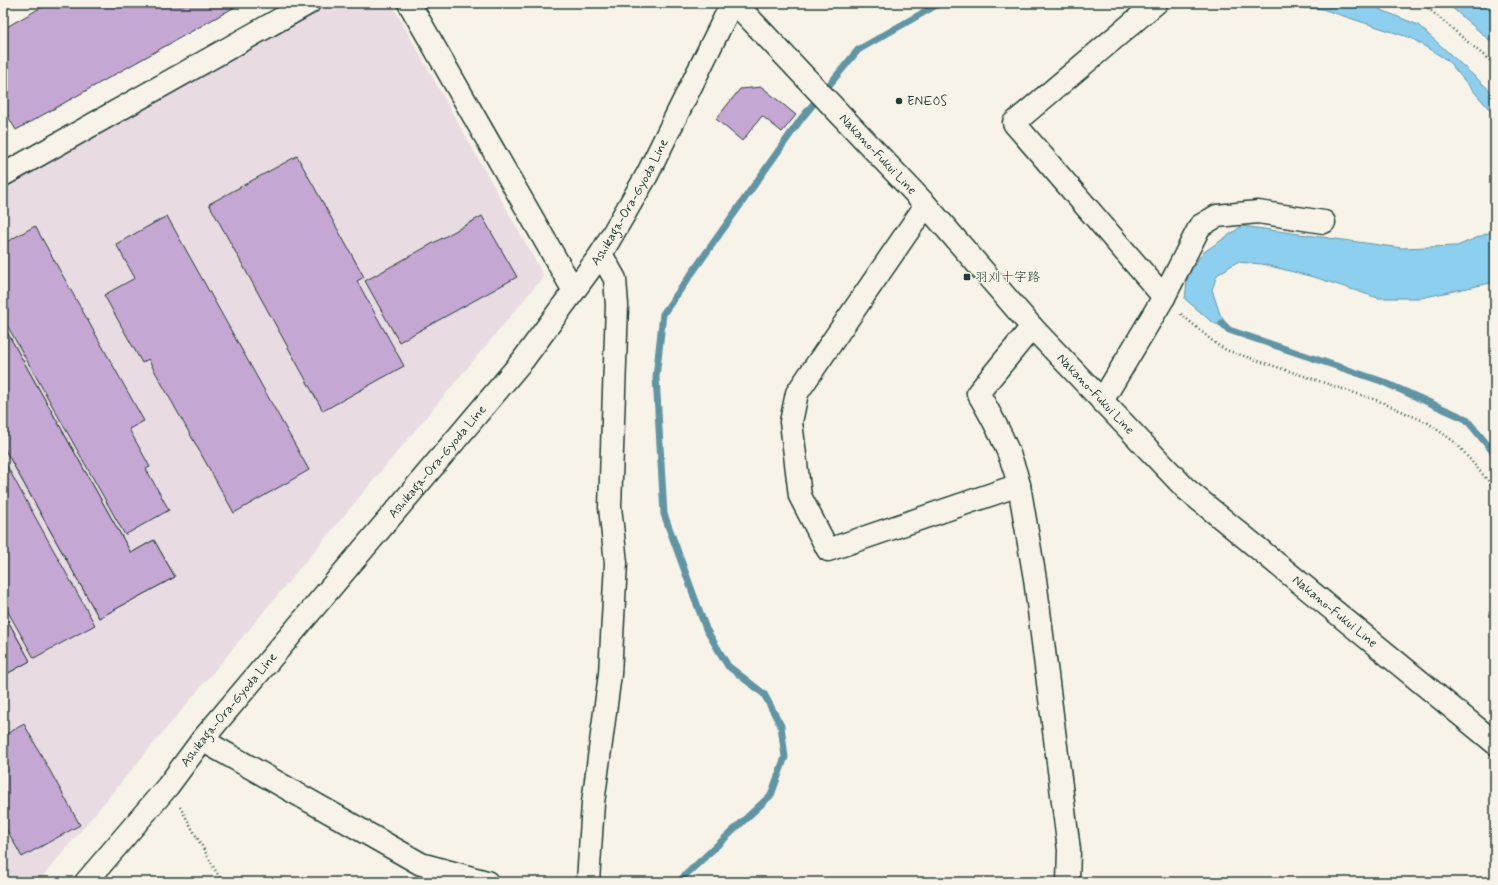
<svg xmlns="http://www.w3.org/2000/svg" width="1498" height="885" font-family="Mynerve,'Klee One',sans-serif">
<rect width="100%" height="100%" fill="#f7f3e8"/>
<filter id="ink" filterUnits="userSpaceOnUse"><feTurbulence type="fractalNoise" baseFrequency=".025" numOctaves="2"/><feDisplacementMap in="SourceGraphic" scale="8" xChannelSelector="R" yChannelSelector="G"/><feConvolveMatrix kernelMatrix="1 2 1 2 8 2 1 2 1" color-interpolation-filters="sRGB"/></filter>
<g filter="url(#ink)">
<polygon fill="#e8dce2" points="326,3 391,3 544,276 38,882 3,882 3,185"/>
<g fill="#8dcfee" stroke="#6195a4">
<polygon points="1282,3 1373,3 1379,9 1418,25 1495,95 1495,116 1447,60 1411,38 1322,9 1304,8"/>
<polygon points="1447,3 1495,3 1495,45 1450,6"/>
<polygon points="1242,226 1401,248 1457,246 1495,230 1495,282 1421,298 1378,298 1317,278 1262,264 1237,262 1217,275 1212,290 1220,314 1229,330 1212,322 1185,299 1188,272 1204,252"/>
</g>
<g fill="none" stroke-linecap="round" stroke-linejoin="round">
<g stroke="#6195a4" stroke-width="7">
<polyline points="1222,323 1229,330 1381,381 1466,419 1495,454"/>
<polyline points="678,882 771,795 785,757 781,726 764,694 728,666 706,629 664,514 656,377 663,314 801,119 858,50 940,3"/>
</g>
</g>
<g fill="#c5a7d3" stroke="#1f3d34">
<polygon points="49,3 242,3 16,130 3,108 3,29"/>
<polygon points="762,87 796,115 782,132 762,116 742,141 716,119 740,89"/>
<polygon points="297,156 364,277 357,281 404,366 323,411 209,204"/>
<polygon points="167,216 309,470 234,513 148,359 142,363 104,295 135,278 116,244"/>
<polygon points="482,216 517,277 399,342 365,281"/>
<polygon points="35,226 144,421 129,429 150,467 146,469 169,510 125,535 3,318 3,244"/>
<polygon points="3,325 131,553 154,540 175,577 99,618 3,446"/>
<polygon points="3,325 131,553 154,540 175,577 99,618 3,446"/>
<polygon points="3,459 95,625 34,658 3,603"/>
<polygon points="3,612 30,661 3,676"/>
<polygon points="3,612 30,661 3,676"/>
<polygon points="24,724 80,825 22,857 3,823 3,736"/>
</g>
<g fill="none" stroke-linecap="round" stroke-linejoin="round">
<g stroke="#1f3d34" stroke-width="25">
<g id="minor">
<polyline points="409,3 574,291"/>
<polyline points="1156,3 1014,123 1164,297"/>
<polyline points="3,175 309,3"/>
<polyline points="926,205 797,393 791,422 800,496 828,550 1019,485"/>
<path d="M 1032,327 L 978,393 C 995,422 1011,452 1019,485 L 1035,579 L 1069,850 L 1068,882"/>
<polyline points="1102,401 1164,297 1200,226 1217,216 1258,212 1324,222"/>
<polyline points="202,740 421,864 487,882"/>
<polyline points="588,882 593,803 610,674 616,563 610,507 617,305 615,279 601,254"/>
</g>
</g>
<g stroke="#1f3d34" stroke-width="25">
<g id="major">
<path id="s1" d="M 735,3 L 926,205 L 1032,327 L 1186,489 L 1495,743"/>
<path id="s2" d="M 86,882 L 168,786 L 202,740 L 523,360 L 601,254 L 647,175 L 732,3"/>
</g>
</g>
<g stroke="#1f3d34" stroke-width="2.5" stroke-dasharray="1 3" stroke-linecap="butt">
<polyline points="1422,3 1495,65"/>
<polyline points="1181,314 1216,344 1226,350 1379,401 1428,423 1456,443 1495,489"/>
<polyline points="180,807 222,882"/>
</g>
<use href="#minor" stroke="#f7f3e8" stroke-width="22"/>
<use href="#major" stroke="#f7f3e8" stroke-width="22"/>
</g>
</g>
<g fill="#1f3d34" stroke="#f7f3e8" stroke-width="1.5">
<circle cx="899" cy="101" r="4"/>
<rect x="963" y="273" width="8" height="8" rx="2"/>
</g>
<g text-anchor="middle" dominant-baseline="central" stroke-width="3" stroke-linejoin="round" paint-order="stroke">
<g font-size="13" fill="#1f3d34" stroke="#f7f3e8" text-anchor="start">
<text x="907" y="101">ENEOS</text>
<text x="975" y="277">羽刈十字路</text>
</g>
<g font-size="13" fill="#1f3d34" stroke="#f7f3e8">
<text stroke="none"><textPath href="#s1" startOffset="208">Nakano-Fukui Line</textPath></text>
<text stroke="none"><textPath href="#s2" startOffset="872">Ashikaga-Ora-Gyoda Line</textPath></text>
<text stroke="none"><textPath href="#s1" startOffset="532">Nakano-Fukui Line</textPath></text>
<text stroke="none"><textPath href="#s2" startOffset="548">Ashikaga-Ora-Gyoda Line</textPath></text>
<text stroke="none"><textPath href="#s1" startOffset="856">Nakano-Fukui Line</textPath></text>
<text stroke="none"><textPath href="#s2" startOffset="224">Ashikaga-Ora-Gyoda Line</textPath></text>
</g>
</g>
<rect width="1498" height="885" fill="none" stroke="#f7f3e8" stroke-width="16"/>
<rect x="8" y="8" width="1482" height="869" fill="none" stroke="#1f3d34" stroke-width="1.5" filter="url(#ink)"/>
</svg>
